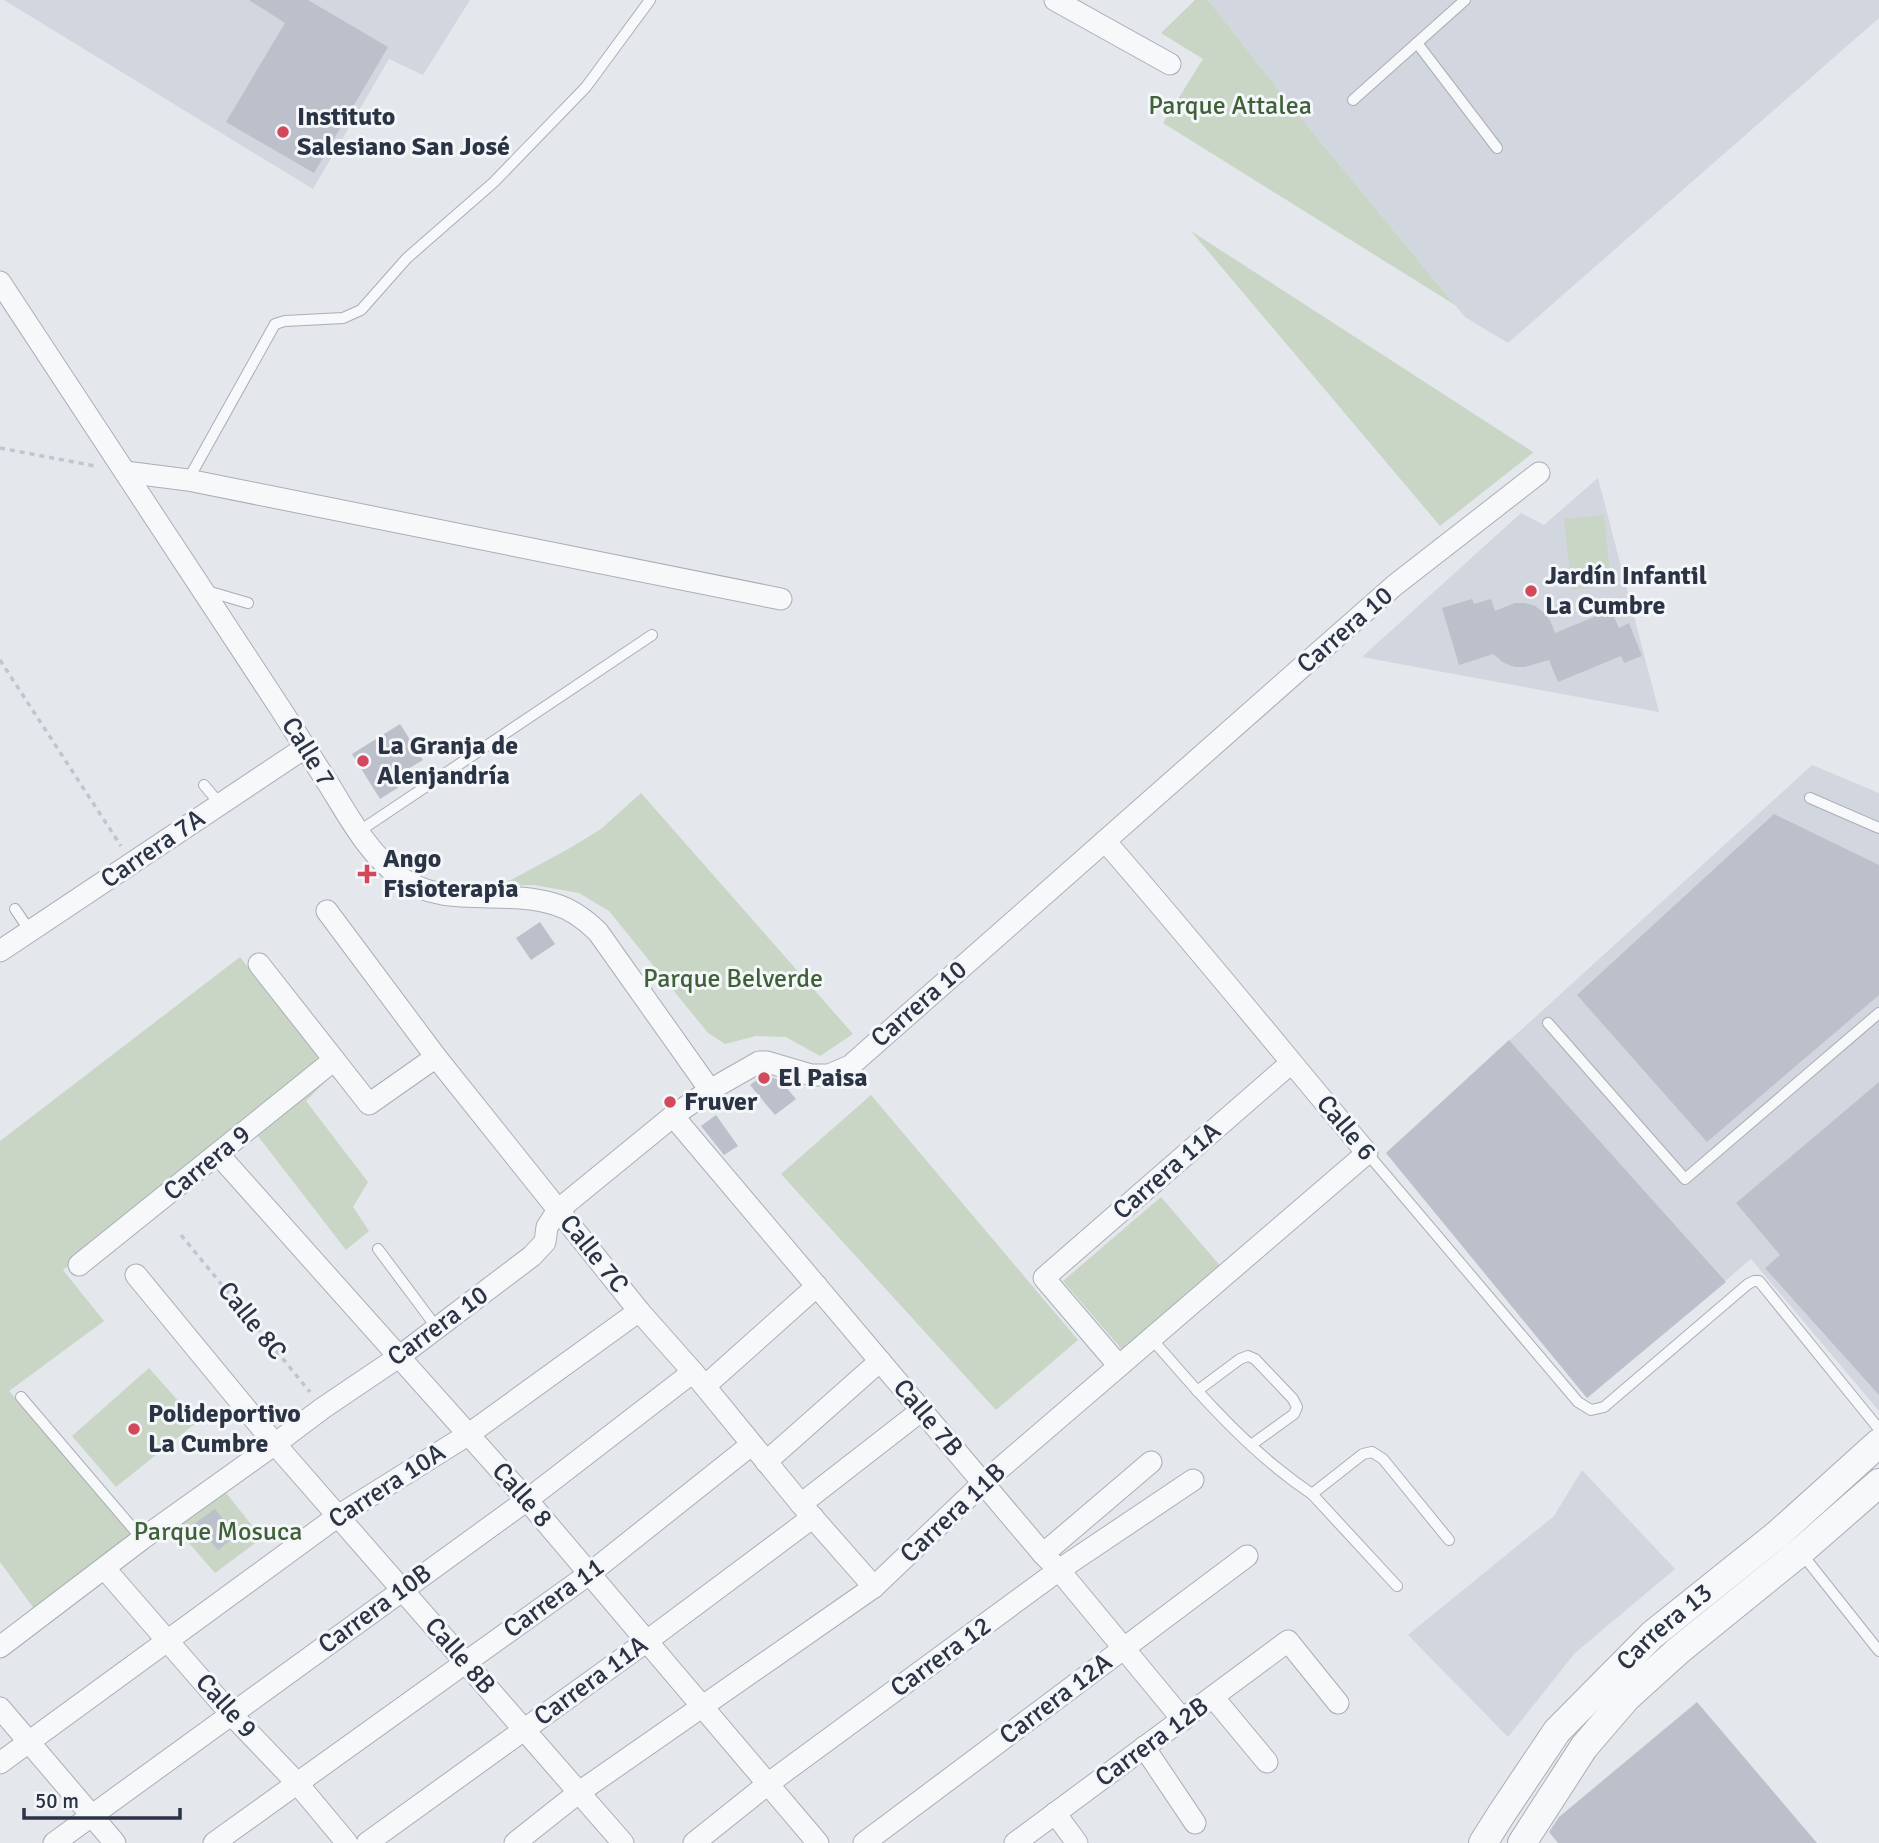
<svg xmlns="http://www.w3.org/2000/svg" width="1879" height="1843" font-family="Signika,sans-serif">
<rect width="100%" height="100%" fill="#e4e7ec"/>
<g fill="#d2d6de">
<polygon points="4,0 470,0 423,75 389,59 313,189"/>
<polygon points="1208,0 1879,0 1879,18 1508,343 1465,317 1296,112"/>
<polygon points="1598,478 1659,712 1362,657 1521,513 1544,525"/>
<polygon points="1812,765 1879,793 1879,1411 1751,1259 1587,1398 1386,1153"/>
<polygon points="1582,1470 1675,1569 1575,1653 1508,1737 1408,1635 1554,1516"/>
</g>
<g fill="#c9d6c5">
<polygon points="1195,0 1208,0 1296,112 1455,305 1163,123 1203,59 1161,33"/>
<polygon points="1191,231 1533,452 1534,452 1440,526"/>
<polygon points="1604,515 1611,585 1572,590 1564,519"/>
<polygon points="641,793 853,1034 820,1056 786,1037 756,1036 725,1044 708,1033 609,911 579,893 534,885 482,887 511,880 570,848 601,829"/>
<polygon points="240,957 333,1074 306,1101 368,1182 353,1207 369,1231 346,1250 247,1122 63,1270 104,1321 9,1391 135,1534 35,1610 0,1562 0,1141"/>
<polygon points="871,1095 1078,1340 996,1410 781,1174"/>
<polygon points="1161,1197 1222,1268 1124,1352 1063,1281"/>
<polygon points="149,1368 197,1422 116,1487 72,1436"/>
<polygon points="219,1484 262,1538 215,1573 169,1520"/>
</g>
<g fill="#bbc0ca">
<polygon points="249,0 308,0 388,47 314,173 226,122 285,23"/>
<polygon points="1472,599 1474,604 1491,599 1495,611 1515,603 1525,603 1535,606 1543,612 1550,620 1555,633 1611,610 1619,628 1629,623 1642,656 1624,663 1621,656 1558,682 1549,660 1525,667 1515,667 1504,663 1493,654 1459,665 1442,608"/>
<polygon points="400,724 423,760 401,773 407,782 380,799 352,754"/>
<polygon points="1774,814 1879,865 1879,995 1707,1142 1577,995"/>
<polygon points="540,922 555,944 531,960 516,938"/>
<polygon points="1509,1040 1726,1282 1587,1398 1386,1153"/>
<polygon points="763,1075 780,1080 796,1099 775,1115 750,1085"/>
<polygon points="1879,1082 1879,1395 1765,1268 1780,1255 1736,1203"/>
<polygon points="716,1115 738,1146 724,1155 701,1126"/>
<polygon points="215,1509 236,1536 218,1550 195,1523"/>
<polygon points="1697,1702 1817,1843 1558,1843 1549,1832 1559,1817"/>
</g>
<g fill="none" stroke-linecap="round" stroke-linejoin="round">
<g stroke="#a9aeb7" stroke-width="12">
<g id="service">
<polyline points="1417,43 1497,148"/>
<polyline points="1353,100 1465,0"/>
<polyline points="188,480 275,324 285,321 343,318 361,310 407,258 494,182 586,87 650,0"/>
<polyline points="207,591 248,603"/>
<polyline points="204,785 220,804"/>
<polyline points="1810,798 1879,828"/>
<polyline points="358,832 652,635"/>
<polyline points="15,909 30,931"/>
<polyline points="1548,1023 1685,1179 1879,1013"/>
<polyline points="1367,1153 1578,1402 1591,1410 1604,1407 1748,1284 1754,1281 1759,1281 1879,1429"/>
<polyline points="378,1249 437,1328"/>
<path d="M 1151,1338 C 1190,1383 1230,1430 1277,1468 C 1288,1477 1300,1486 1312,1494 L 1363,1454 L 1372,1452 L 1383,1459 L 1449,1540"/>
<polyline points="1197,1391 1240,1359 1248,1356 1255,1359 1293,1399 1297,1407 1294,1414 1251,1445"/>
<polyline points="21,1397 142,1539"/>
<polyline points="1312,1494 1397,1586"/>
<polyline points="1802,1554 1879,1651"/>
</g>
</g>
<g stroke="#a9aeb7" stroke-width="23">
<g id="minor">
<polyline points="1055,0 1170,64"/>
<path d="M 0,282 C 93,424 187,566 280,708 C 297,735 314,761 331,788 C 350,819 369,854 399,876 C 443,910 504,888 554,904 C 571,909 585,919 598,932 L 710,1090"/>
<polyline points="125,472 188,480 781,599"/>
<polyline points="327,911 436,1057 639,1311 693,1372 801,1504 874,1587"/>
<polyline points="0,951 306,747"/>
<polyline points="259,964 369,1104 436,1057"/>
<polyline points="673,1116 1043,1554 1059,1570 1183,1720"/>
<polyline points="218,1154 527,1500 818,1843"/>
<polyline points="79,1265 334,1060"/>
<polyline points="136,1275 275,1444 623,1843"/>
<polyline points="1119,1366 1044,1278 1291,1063"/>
<polyline points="705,1386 817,1286"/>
<polyline points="766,1462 880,1361"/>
<polyline points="801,1504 922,1410"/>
<polyline points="1043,1554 1151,1462"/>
<polyline points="105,1569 231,1714 297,1783 347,1843"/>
<polyline points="0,1647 142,1539 275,1444 323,1408 400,1356 532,1256 545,1242 547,1227 558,1210 673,1116 710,1090 759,1062 767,1062 811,1075 829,1075 850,1066 1395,585 1539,473"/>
<polyline points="1213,1697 1267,1762"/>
<polyline points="0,1708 115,1843"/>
<polyline points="1144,1747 1195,1823"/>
<polyline points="0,1763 338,1516 469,1434 639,1311"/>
<polyline points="1055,1813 1077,1843"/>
<polyline points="54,1843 527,1500 693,1372"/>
<polyline points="214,1843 589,1574 751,1445"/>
<polyline points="367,1843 647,1641 813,1517"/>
<path d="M 515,1843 L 578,1793 L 874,1587 L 983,1483 L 1367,1153 C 1280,1049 1194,943 1105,841"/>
<polyline points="694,1843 769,1783 1059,1570 1193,1480"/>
<polyline points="864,1843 1247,1556"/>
<polyline points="1015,1843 1288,1641 1338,1703"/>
</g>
</g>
<g stroke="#a9aeb7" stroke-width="30">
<g id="tertiary">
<path id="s1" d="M 1483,1843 L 1502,1813 L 1557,1731 L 1652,1635 L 1778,1534 L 1879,1443"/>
<polyline points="1522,1843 1584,1747 1627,1697 1679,1650 1800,1552 1879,1483"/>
</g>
</g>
<g stroke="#c2c5cb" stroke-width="3.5" stroke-dasharray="5 5" stroke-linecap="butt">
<polyline points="0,448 95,466"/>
<polyline points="0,660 121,846"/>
<polyline points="181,1235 310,1392"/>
</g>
<use href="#service" stroke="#f7f8fa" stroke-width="10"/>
<use href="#minor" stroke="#f7f8fa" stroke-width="21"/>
<use href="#tertiary" stroke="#f7f8fa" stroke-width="28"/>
</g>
<g fill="#d1495b" stroke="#f4f6f9" stroke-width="2.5">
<circle cx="283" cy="132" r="7"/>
<circle cx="1531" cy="591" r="7"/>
<circle cx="363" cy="761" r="7"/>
<path d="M363.5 863.5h7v7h7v7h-7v7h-7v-7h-7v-7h7z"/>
<circle cx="764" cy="1078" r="7"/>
<circle cx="670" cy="1102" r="7"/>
<circle cx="134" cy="1429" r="7"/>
</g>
<g text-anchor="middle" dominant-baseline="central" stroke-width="6" stroke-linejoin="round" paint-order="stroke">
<g font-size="26" fill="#3f6138" stroke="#f4f6f9">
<text x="1230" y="106">Parque Attalea</text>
<text x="733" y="979">Parque Belverde</text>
<text x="218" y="1532">Parque Mosuca</text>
</g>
<g font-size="26" font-weight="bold" fill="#2b3445" stroke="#f4f6f9" text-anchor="start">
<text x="297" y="117">Instituto<tspan x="297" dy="30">Salesiano San José</tspan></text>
<text x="1545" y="576">Jardín Infantil<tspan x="1545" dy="30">La Cumbre</tspan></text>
<text x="377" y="746">La Granja de<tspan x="377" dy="30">Alenjandría</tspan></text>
<text x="383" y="859">Ango<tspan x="383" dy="30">Fisioterapia</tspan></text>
<text x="778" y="1078">El Paisa</text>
<text x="684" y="1102">Fruver</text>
<text x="148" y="1414">Polideportivo<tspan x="148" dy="30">La Cumbre</tspan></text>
</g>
<g font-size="26" fill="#2b3445" stroke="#f4f6f9">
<text transform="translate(1345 630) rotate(-41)">Carrera 10</text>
<text transform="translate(308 752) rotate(58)">Calle 7</text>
<text transform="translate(153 849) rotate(-34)">Carrera 7A</text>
<text transform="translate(919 1004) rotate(-41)">Carrera 10</text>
<text transform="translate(1346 1128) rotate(50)">Calle 6</text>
<text transform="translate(207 1163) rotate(-39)">Carrera 9</text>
<text transform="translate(1167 1171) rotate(-41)">Carrera 11A</text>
<text transform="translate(594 1254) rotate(51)">Calle 7C</text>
<text transform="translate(252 1321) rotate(51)">Calle 8C</text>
<text transform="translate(438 1326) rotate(-36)">Carrera 10</text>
<text transform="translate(928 1418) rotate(50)">Calle 7B</text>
<text transform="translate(387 1486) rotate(-33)">Carrera 10A</text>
<text transform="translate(522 1495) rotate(49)">Calle 8</text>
<text transform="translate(953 1513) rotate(-43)">Carrera 11B</text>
<text transform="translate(554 1598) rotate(-36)">Carrera 11</text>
<text transform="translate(375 1609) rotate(-36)">Carrera 10B</text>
<text stroke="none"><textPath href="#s1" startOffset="284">Carrera 13</textPath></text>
<text transform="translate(460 1656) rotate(49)">Calle 8B</text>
<text transform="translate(941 1657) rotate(-36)">Carrera 12</text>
<text transform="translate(591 1681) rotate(-36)">Carrera 11A</text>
<text transform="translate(1056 1699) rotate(-37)">Carrera 12A</text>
<text transform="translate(226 1706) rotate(48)">Calle 9</text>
<text transform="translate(1152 1742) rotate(-36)">Carrera 12B</text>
</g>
</g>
<path d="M24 1808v10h156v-10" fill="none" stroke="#2b3445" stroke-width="3.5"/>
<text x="35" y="1808" font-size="21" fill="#2b3445" stroke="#f4f6f9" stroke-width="5" paint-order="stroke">50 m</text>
</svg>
